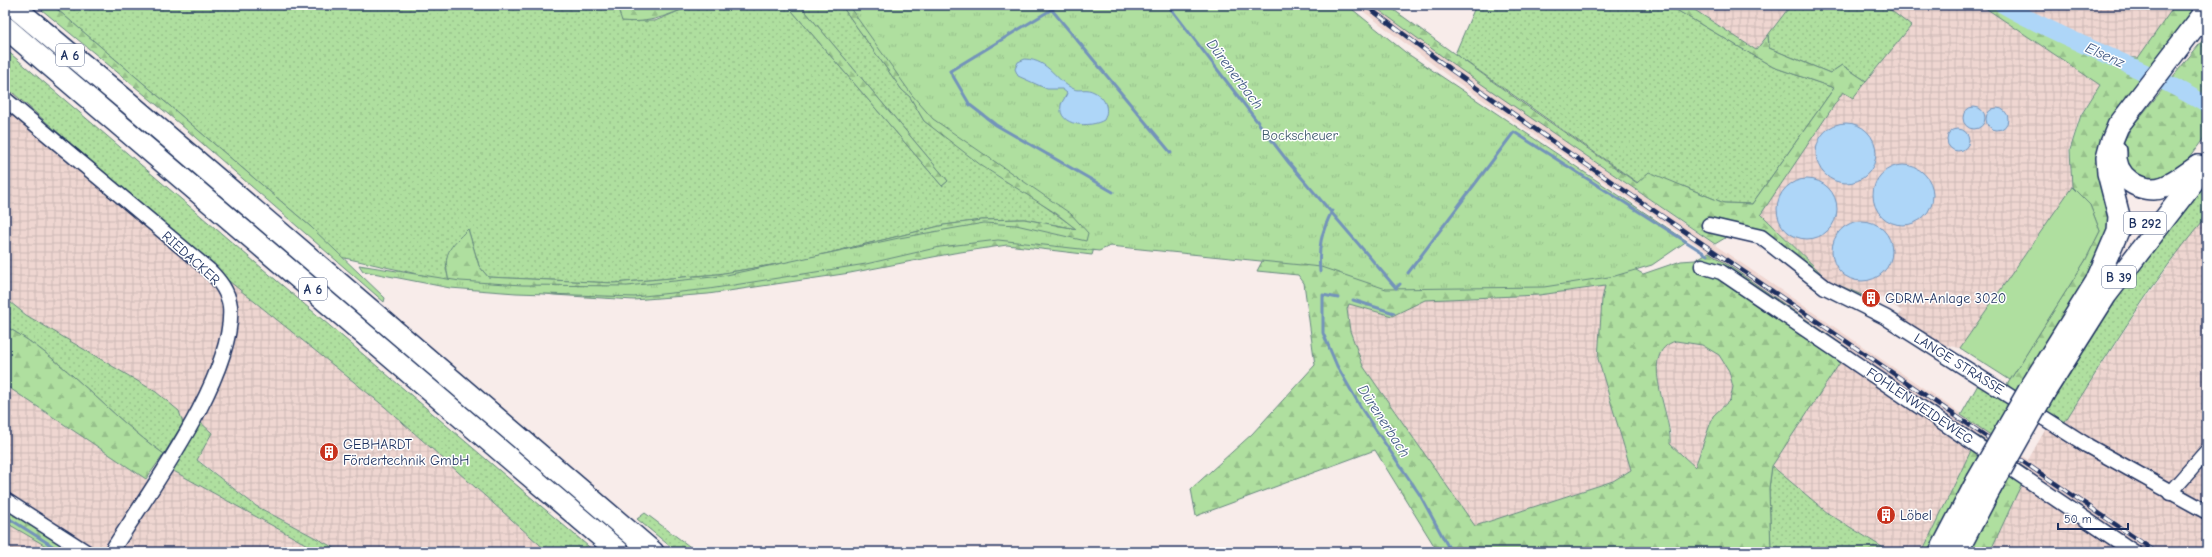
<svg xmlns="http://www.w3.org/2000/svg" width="2212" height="557" font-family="'Comic Neue',sans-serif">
<defs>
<pattern id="industrial-grid" width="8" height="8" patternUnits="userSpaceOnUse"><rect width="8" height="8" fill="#efd6d1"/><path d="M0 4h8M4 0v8" fill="none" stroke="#ccb8b6"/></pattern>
<pattern id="grass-dots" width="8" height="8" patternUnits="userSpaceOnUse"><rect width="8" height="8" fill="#afdf9f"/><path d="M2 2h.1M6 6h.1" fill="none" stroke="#96c08b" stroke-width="1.8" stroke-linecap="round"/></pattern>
<pattern id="forest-firs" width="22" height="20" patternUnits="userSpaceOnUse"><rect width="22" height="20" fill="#afdf9f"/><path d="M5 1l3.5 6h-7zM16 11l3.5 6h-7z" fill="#96c08b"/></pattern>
<pattern id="park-tufts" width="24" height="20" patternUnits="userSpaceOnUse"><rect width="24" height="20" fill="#afdf9f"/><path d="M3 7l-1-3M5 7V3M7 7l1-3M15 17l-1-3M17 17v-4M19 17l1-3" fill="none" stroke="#96c08b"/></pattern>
</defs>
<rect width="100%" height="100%" fill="#f8ecea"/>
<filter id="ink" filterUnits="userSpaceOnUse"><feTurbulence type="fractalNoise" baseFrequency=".025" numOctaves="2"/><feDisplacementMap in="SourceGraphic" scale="8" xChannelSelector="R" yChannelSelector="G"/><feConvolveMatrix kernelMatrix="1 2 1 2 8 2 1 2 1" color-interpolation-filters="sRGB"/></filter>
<g filter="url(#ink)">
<polygon fill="#efd6d1" points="1355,5 1372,5 1597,164 2162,552 2144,552 1978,436 1448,76"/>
<g fill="url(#industrial-grid)">
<polygon points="1687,5 1791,5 1756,50"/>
<polygon points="1884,5 1981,5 2100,85 2080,115 2069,150 2072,187 1960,348 1937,343 1898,317 1902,311 1881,297 1874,306 1862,298 1862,295 1829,281 1761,214 1843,92 1853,97 1911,26"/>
<polygon points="2017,5 2195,5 2174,40 2148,71 2041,19"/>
<polygon points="5,86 219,273 385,407 548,552 342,552 256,506 197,459 212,433 198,420 183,423 179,411 26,315 5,298"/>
<polygon points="2207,216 2207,552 2162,552 2028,460 2048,425 2064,423 2133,317 2191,234"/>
<polygon points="1605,285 1602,299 1598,359 1631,470 1613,481 1475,526 1363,366 1350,331 1347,309 1349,304 1392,316 1424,300 1539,295"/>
<polygon points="1676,341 1702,345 1719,355 1729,371 1733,387 1730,400 1713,416 1695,467 1670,444 1671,433 1657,376 1657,362 1660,352 1667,343"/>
<polygon points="1849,349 1978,436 1922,552 1890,552 1829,514 1772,466"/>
<polygon points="5,385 146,479 157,480 170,469 320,552 5,552"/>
<polygon points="2028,470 2144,552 1990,552"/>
</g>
<g fill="url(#grass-dots)" stroke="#65877e">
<polygon points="52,5 626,5 622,21 655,21 693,5 787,5 942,186 948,181 800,5 841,5 902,90 910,97 924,121 1077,229 1024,219 982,220 944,225 796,261 718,274 614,283 488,277 479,266 468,229 446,268 449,281 340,257 311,227"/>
<polygon points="1476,5 1668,5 1773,67 1834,88 1752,204 1724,203 1683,186 1638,183 1455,54"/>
<polygon points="1791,5 1884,5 1911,26 1866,81 1842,65 1830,73 1769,48 1768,35"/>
<polygon points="5,49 595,552 548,552 385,407 219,273 5,86"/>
<path d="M 2207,174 L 2207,216 C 2153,279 2109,353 2064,423 L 2045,412 L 2102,315 L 2133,268 Z"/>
<path d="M 5,298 L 26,315 L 156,392 L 179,411 L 183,423 L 164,454 C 108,415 66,360 5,326 Z"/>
<polygon points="1979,383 2013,405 1995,438 1961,415"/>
<polygon points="198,420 212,433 197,460 256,506 342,552 320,552 170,469"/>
<polygon points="1772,466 1829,514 1890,552 1771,552 1769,488"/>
<polygon points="645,513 697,552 677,552 637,519"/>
</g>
<g fill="url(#forest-firs)" stroke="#65877e" fill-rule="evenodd">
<polygon points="36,5 52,5 311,227 385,298 384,302 180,124"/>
<path d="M 626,5 L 693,5 C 668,15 650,24 622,21 L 619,12 Z"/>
<polygon points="787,5 800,5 948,181 942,186"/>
<path d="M 841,5 L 862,5 L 1061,204 L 1098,235 L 1092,255 L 1007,245 L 954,253 L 850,273 L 708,294 L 634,300 L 554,295 L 449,281 C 442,253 449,248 468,229 L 479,266 L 488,277 L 614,283 L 718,274 L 796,261 L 944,225 L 982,220 L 1024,219 L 1076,229 L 1057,214 L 982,166 L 924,121 L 910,97 L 902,90 Z"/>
<polygon points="1372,5 1387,5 1521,102 1637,183 1649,172 1724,203 1752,204 1834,88 1773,67 1668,5 1687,5 1756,50 1768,35 1769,48 1830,73 1842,65 1866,81 1853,98 1843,92 1761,214 1829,281 1862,295 1862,298 1827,284 1762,232 1730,235 1715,244 1461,70"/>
<polygon points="1981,5 2017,5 2041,19 2118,57 2138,58 2175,5 2193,10 2118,109 2113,232 2019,396 2005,388 2085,261 2100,231 2090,205 2072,187 2070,150 2081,115 2100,85"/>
<polygon points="2207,35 2207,59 2205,62 2207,64 2207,134 2180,170 2164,181 2131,178 2122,145 2131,128"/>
<path d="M 1302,186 L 1573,234 L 1643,274 L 1681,261 L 1695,260 L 1709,252 L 1849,349 L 1772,466 L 1769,488 L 1771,552 L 1438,552 L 1375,450 L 1196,516 L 1191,489 L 1252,434 L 1315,365 L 1304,283 L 1298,275 L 1257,271 ZM 1605,286 L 1602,299 L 1598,359 L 1631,470 L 1613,481 L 1475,526 L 1363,366 L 1350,331 L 1347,309 L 1349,304 L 1392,316 L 1425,300 L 1539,295 ZM 1676,341 L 1702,345 L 1719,355 L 1729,371 L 1733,387 L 1730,400 L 1713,416 L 1695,467 L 1670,444 C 1673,416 1636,352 1676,341 Z"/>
<path d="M 5,326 C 66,360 108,415 164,454 L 146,479 L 5,385 Z"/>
<polygon points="1978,436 1993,446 1933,552 1922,552"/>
<polygon points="2017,463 2028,470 1990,552 1968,552"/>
<polygon points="5,509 74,552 56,552 5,522"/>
</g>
<polygon fill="url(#park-tufts)" stroke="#65877e" points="848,5 1347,5 1405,52 1687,241 1652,265 1615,276 1544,287 1386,289 1321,267 1110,246 1099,251 998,240 940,247 866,264 709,289 634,297 516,293 450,288 363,271 359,265 460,281 522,285 627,286 722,276 899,238 984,223 1016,225 1086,241 1088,233 1071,214 933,119 912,95"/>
<polygon fill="#afdf9f" stroke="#65877e" points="2072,187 2090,205 2100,231 2085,261 2010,380 1960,348"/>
<g fill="#aed6f8" stroke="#7393ba">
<path d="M 1025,59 C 1050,60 1055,81 1074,89 C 1077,91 1084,89 1089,90 C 1103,94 1111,107 1104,120 C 1091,128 1057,127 1061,105 C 1062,101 1066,97 1067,93 L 1062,89 L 1047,89 L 1018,76 L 1015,69 L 1018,62 Z"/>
<circle cx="1974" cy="118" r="11"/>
<circle cx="1997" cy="119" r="11"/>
<circle cx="1846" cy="153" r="30"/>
<circle cx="1958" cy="140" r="11"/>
<circle cx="1903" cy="195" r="30"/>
<circle cx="1807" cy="209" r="30"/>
<circle cx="1862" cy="251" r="30"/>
</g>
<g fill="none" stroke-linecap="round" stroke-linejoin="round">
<g stroke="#7393ba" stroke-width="3">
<polyline points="1059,5 950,71 970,105 996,125 1113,192"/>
<polyline points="1168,5 1289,163 1396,288 1400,284"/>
<polyline points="1052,10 1171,153"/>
<path d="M 1320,272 C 1318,247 1321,233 1332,211"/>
<polyline points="1408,273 1514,132 1707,255"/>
<polyline points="1338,298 1323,295 1323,333 1337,366 1363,411 1420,495 1451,552"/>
<polyline points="1353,300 1394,313"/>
<polyline points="5,516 62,552"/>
</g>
<path stroke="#aed6f8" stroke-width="17" d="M 2003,5 C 2069,43 2142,66 2207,105"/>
<g stroke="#1b2f5e" stroke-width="17">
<g id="minor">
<path d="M 5,99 L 209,270 C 219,280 228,291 230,306 C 236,375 148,493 111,552"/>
<polyline points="1709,225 1761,237 1825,287 1885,317 2088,446 2207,512"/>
<polyline points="1702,266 1721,272 2134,552"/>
<polyline points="2170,493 2207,451"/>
<polyline points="5,500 86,552"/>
</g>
</g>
<g stroke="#1b2f5e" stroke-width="24">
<g id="highway">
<polyline points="12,5 130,104 653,552"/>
<polyline points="5,27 619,552"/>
<path d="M 2116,151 C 2113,177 2141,195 2164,187 C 2176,183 2187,173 2198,166"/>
<polyline points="2032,385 2096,282 2118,231 2119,216 2108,173 2107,158 2111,143 2118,126 2207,10"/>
<polyline points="2044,393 2106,295 2193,182 2198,166"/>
<polyline points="1940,552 1977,481"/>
<polyline points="1957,552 1990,489"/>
</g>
</g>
<use href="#minor" stroke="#fff" stroke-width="14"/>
<use href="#highway" stroke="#fff" stroke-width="21"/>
<g stroke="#1b2f5e" stroke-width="4.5">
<polyline id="rail" points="1365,5 1454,72 1562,148 2156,552"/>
</g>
<use href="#rail" stroke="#fff" stroke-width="3" stroke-dasharray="9" stroke-linecap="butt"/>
<g stroke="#1b2f5e" stroke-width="24" stroke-linecap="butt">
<g id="highway-bridge">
<polyline points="1977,481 2032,385"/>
<polyline points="1990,489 2044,393"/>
</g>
</g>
<use href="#highway-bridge" stroke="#fff" stroke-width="21"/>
</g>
</g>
<defs>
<g id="building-disc" transform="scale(1)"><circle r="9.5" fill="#c8321e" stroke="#fff"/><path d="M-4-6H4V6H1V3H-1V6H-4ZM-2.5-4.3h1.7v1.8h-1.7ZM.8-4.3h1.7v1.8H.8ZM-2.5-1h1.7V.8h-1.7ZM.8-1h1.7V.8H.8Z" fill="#fff"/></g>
</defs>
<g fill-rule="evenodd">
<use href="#building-disc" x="1871" y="298"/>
<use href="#building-disc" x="329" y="452"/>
<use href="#building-disc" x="1886" y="515"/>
</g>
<g text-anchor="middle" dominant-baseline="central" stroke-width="3" stroke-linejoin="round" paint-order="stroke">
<g fill="#fff" stroke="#5f6d8e" stroke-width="1">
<rect x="56" y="44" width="28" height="22" rx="3"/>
<rect x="2124" y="212" width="42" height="22" rx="3"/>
<rect x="2102" y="266" width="34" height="22" rx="3"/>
<rect x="299" y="278" width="28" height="22" rx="3"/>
</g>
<g font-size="13" font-weight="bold" fill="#1b2f5e">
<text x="70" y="55">A 6</text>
<text x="2145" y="223">B 292</text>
<text x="2119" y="277">B 39</text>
<text x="313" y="289">A 6</text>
</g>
<g font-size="14" fill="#405b6e" stroke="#fff">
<text x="1300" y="135">Bockscheuer</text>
</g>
<g font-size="14" fill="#1b2f5e" stroke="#fff">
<text transform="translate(191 258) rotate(42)">RIEDACKER</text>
<text transform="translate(1959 364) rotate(32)">LANGE STRASSE</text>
<text transform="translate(1920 406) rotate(34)">FOHLENWEIDEWEG</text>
</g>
<g font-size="14" fill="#1b2f5e" stroke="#fff" text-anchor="start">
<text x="1885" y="298">GDRM-Anlage 3020</text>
<text x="343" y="444">GEBHARDT<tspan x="343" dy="16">Fördertechnik GmbH</tspan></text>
<text x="1900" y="515">Löbel</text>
</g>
<g font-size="15" font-style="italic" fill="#405984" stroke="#fff">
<text transform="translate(2105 55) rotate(24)">Elsenz</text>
<text transform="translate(1235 74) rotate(53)">Dürenerbach</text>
<text transform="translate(1384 421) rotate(57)">Dürenerbach</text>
</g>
</g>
<rect width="2212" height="557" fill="none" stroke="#fff" stroke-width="20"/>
<rect x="10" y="10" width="2192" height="537" fill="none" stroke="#1b2f5e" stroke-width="1.5" filter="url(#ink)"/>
<path d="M2058 523v6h70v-6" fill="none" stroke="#1b2f5e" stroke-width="2"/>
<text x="2064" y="523" font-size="12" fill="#1b2f5e" stroke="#ffffff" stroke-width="3" paint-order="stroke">50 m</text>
</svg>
